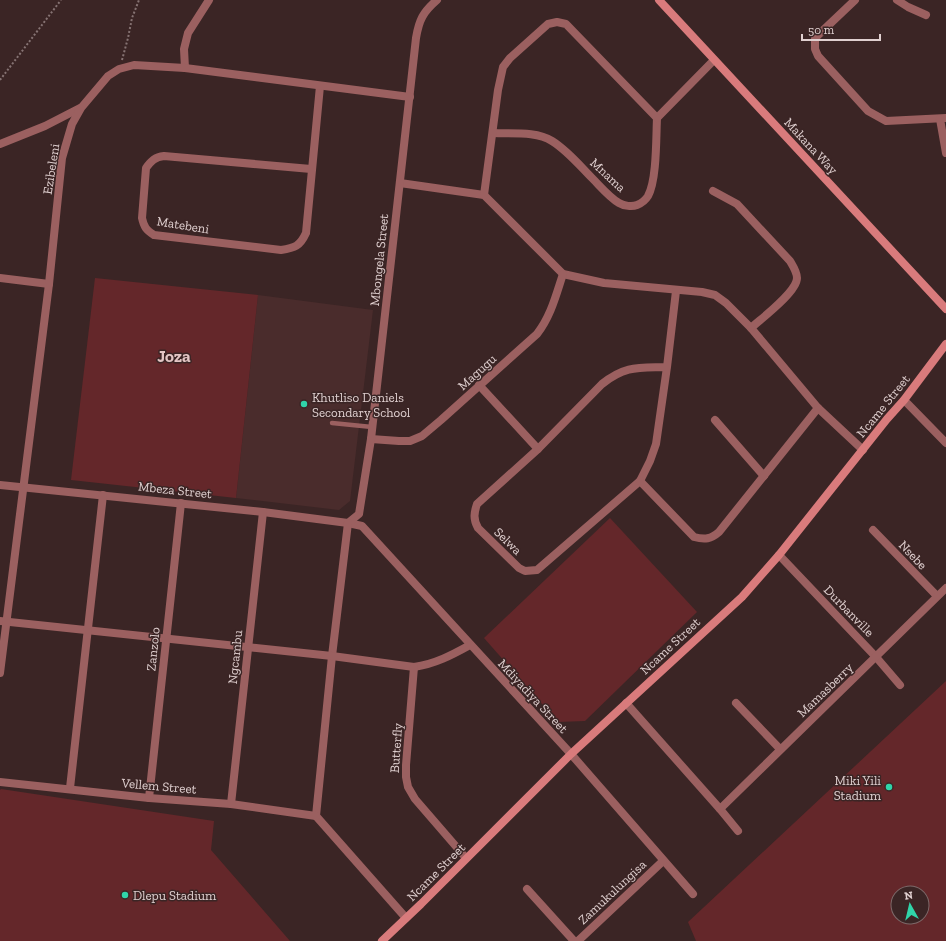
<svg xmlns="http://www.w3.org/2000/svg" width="946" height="941" font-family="'Zilla Slab',serif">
<rect width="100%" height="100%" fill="#3b2525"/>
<polygon fill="#4a2c2c" points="258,295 373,310 350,501 339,510 236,498"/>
<g fill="#64272a" fill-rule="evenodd">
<polygon points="95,278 258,295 236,498 71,480"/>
<polygon points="610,518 697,612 585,721 558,722 484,638"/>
<path d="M 946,681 L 946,941 L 696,941 L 688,922 ZM 898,893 L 922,893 L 922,917 L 898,917 Z"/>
<polygon points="1,789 214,821 211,850 290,941 0,941 0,790"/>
</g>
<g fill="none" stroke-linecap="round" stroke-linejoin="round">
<g stroke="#867373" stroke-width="2" stroke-dasharray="2 2" stroke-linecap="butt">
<polyline points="122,60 128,38 132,18 139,0"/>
<polyline points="0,80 61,0"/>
</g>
<polyline stroke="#9b6060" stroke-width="4.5" points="332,423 372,427"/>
<g stroke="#9b6060" stroke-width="8">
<polyline points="855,0 815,38 815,49 818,56 868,111 886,121 946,118"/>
<polyline points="897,0 908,7 926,15"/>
<polyline points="185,68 184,49 188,33 209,0"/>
<polyline points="940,119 946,153"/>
<path d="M 493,133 C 512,134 536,131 552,141 C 568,151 580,166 592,178 C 601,187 609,197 619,203 C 624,206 632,207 637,205 C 642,203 645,201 648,196 C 657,180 656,137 657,118 L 714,60"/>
<polyline points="0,144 45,126 80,108"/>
<path d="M 311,169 L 164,156 C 155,157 151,161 146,168 L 142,218 C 144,227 146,230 154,235 L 281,250 C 295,248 300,246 306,233 L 320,86"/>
<polyline points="400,183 484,195 563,274 604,283 702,292 715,295 726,303 751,328 818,408 863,450"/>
<path d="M 713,191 L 737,204 L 790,261 C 793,266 797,272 797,278 C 797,292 762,318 751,328"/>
<polyline points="484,195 498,90 503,67 510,58 548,24 557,22 566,24 657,118"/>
<polyline points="0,278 49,284"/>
<path d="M 667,367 C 639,368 626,365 602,384 L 538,449 L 477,504 C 474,513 473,519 478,528 L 519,568 L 525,571 L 537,570 L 640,481 L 650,461 L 656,444 L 667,367 L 676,291"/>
<polyline points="479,385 538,449"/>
<polyline points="904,400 946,443"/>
<polyline points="715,420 764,476"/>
<path d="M 371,439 L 399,441 L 410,441 L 422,436 L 441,420 L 537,334 C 551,316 556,295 563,274"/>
<path d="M 640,481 L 694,537 C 705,540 711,539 719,532 L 818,408"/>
<polyline points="0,485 263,512 348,523 362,526 571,754 693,894"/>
<path d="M 348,523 L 359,514 L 371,439 L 416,38 C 419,20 423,12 437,0"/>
<polyline points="348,523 332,656 316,816 406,918"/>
<polyline points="873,530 937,596"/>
<polyline points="779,555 876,657 900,685"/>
<path d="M 0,621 L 332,656 L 414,667 C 435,664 452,655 470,645"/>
<polyline points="414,667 406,765 406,777 408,787 415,799 466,858"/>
<polyline points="0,673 49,284 62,158 72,124 81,108 108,76 119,69 134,65 185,68 410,97"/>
<polyline points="626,703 720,809 738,831"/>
<polyline points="736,703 780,749"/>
<polyline points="0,782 149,798 231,804 316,816"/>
<polyline points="70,788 103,495"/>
<polyline points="149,798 181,503"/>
<polyline points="231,804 263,512"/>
<polyline points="720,809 946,588"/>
<polyline points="527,889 574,941"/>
<polyline points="578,941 663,861"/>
</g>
<g stroke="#d97b7c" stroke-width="8">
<polyline points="659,0 946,309"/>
<polyline points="382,941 421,904 571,754 742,597 779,555 887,419 904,400 946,344"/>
</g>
</g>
<g fill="#30d4a9" stroke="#3b2525" stroke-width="1.5">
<circle cx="304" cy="404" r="4"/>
<circle cx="889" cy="787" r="4"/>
<circle cx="125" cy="895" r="4"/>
</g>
<g text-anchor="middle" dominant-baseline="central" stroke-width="3" stroke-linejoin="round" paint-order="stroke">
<g font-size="13" fill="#e0d0d0" stroke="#3b2525">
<text transform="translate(811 146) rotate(47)">Makana Way</text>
<text transform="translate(51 169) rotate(-81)">Ezibeleni</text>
<text transform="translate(608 175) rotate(43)">Mnama</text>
<text transform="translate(183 225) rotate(9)">Matebeni</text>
<text transform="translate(379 260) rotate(-84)">Mbongela Street</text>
<text transform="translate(477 372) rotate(-42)">Magugu</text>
<text transform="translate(883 406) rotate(-51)">Ncame Street</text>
<text transform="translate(175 490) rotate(6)">Mbeza Street</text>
<text transform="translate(508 541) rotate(44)">Selwa</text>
<text transform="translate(913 555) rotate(46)">Nsebe</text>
<text transform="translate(849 611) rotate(46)">Durbanville</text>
<text transform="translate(670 646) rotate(-43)">Ncame Street</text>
<text transform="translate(153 649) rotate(-84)">Zanzolo</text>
<text transform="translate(235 657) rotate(-84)">Ngcambu</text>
<text transform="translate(825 690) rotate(-44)">Mamasberry</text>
<text transform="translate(533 696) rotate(47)">Mdiyadiya Street</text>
<text transform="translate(396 748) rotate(-86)">Butterfly</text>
<text transform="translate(159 786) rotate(5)">Vellem Street</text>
<text transform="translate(436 872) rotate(-45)">Ncame Street</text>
<text transform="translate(612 892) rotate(-43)">Zamukulungisa</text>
</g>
<g font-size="13" fill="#e0d0d0" stroke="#3b2525" text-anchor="start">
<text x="312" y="397">Khutliso Daniels<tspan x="312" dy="15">Secondary School</tspan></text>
<text x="881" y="780" text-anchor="end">Miki Yili<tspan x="881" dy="15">Stadium</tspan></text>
<text x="133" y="895">Dlepu Stadium</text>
</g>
<g font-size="17" font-weight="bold" fill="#e3c5c4" stroke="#3b2525">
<text x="174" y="356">Joza</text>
</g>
</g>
<g transform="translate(910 905) rotate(352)"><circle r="19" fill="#3b2525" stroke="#7d6969"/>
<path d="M0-3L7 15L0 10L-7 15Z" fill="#30d4a9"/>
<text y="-6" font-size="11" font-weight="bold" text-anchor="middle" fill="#e0d0d0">N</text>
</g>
<path d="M802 34v6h78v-6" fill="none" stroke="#e0d0d0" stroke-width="2"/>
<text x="808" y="34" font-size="12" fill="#e0d0d0" stroke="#3b2525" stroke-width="3" paint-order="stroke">50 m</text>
</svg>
